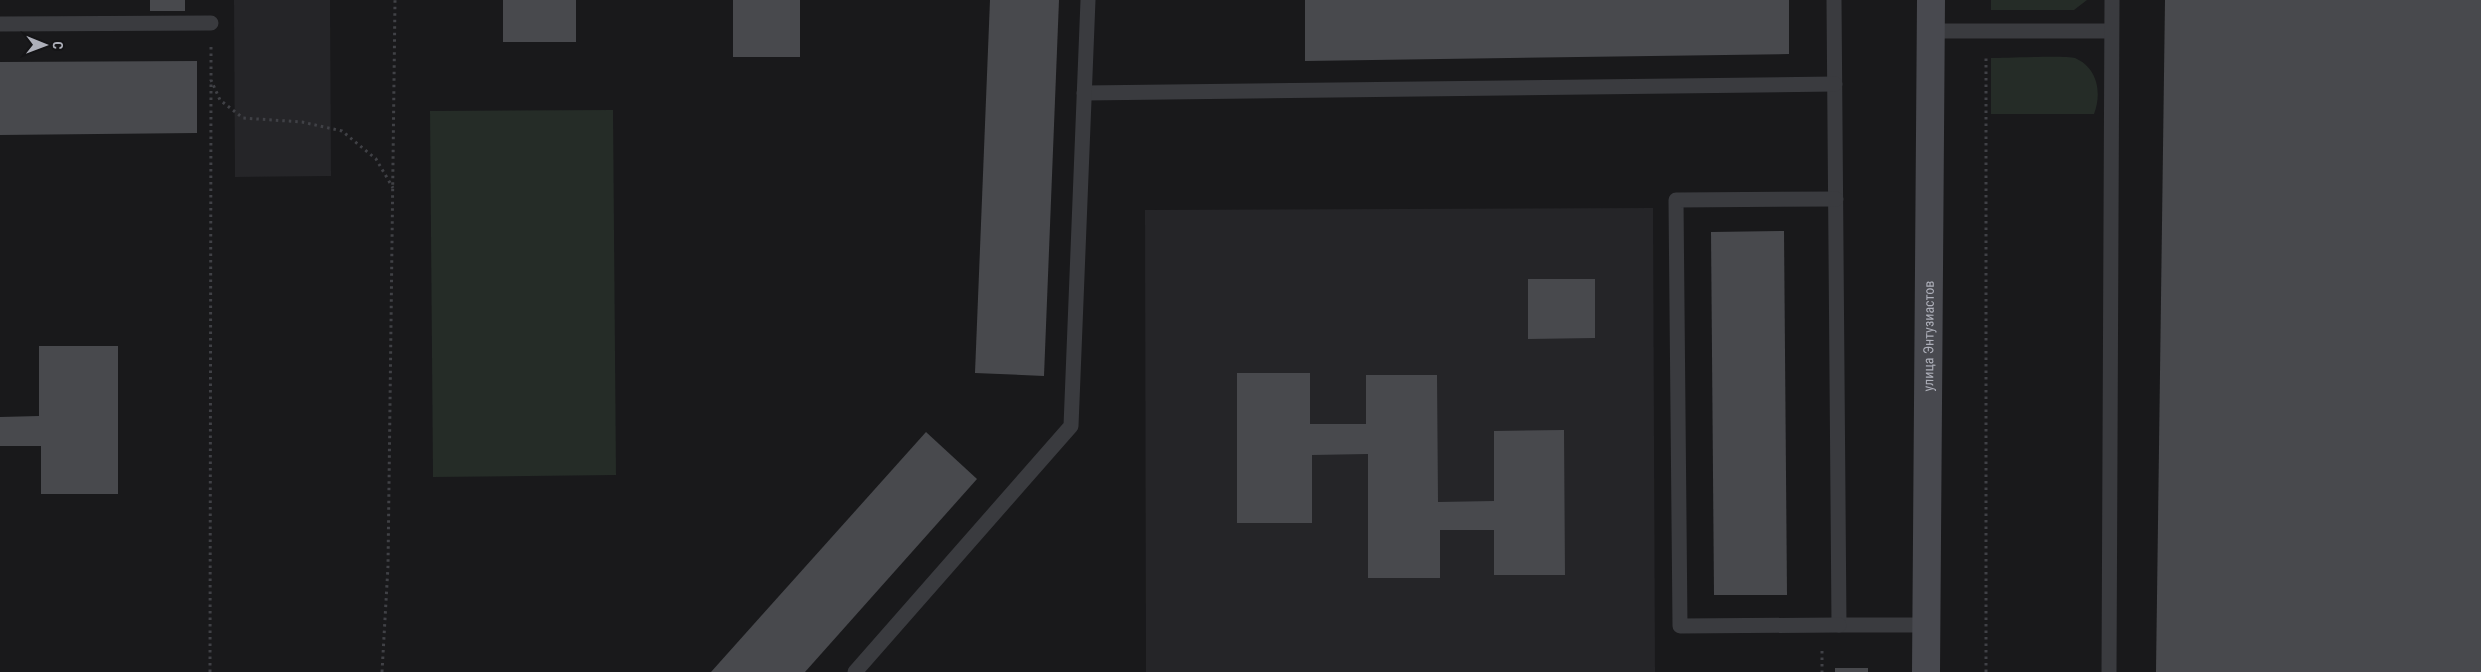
<svg xmlns="http://www.w3.org/2000/svg" width="2481" height="672" font-family="'Roboto Condensed',sans-serif">
<rect width="100%" height="100%" fill="#19191b"/>
<g fill="#252528">
<polygon points="234,0 330,0 331,176 235,177"/>
<polygon points="1653,208 1655,672 1146,672 1145,210"/>
</g>
<g fill="#252c27">
<polygon points="1991,0 2087,0 2074,10 1991,10"/>
<path d="M 1991,58 C 2005,58 2066,55 2075,58 C 2098,68 2102,93 2094,114 L 1991,114 Z"/>
<polygon points="613,110 616,475 433,477 430,111"/>
</g>
<g fill="#48494d">
<rect x="150" y="0" width="35" height="11"/>
<rect x="503" y="0" width="73" height="42"/>
<rect x="733" y="0" width="67" height="57"/>
<polygon points="990,0 1059,0 1044,376 975,373"/>
<polygon points="1305,0 1789,0 1789,54 1305,61"/>
<polygon points="2165,0 2481,0 2481,672 2156,672"/>
<polygon points="197,61 197,133 0,135 0,62"/>
<polygon points="1784,231 1787,595 1714,595 1711,232"/>
<polygon points="1528,279 1595,279 1595,338 1528,339"/>
<polygon points="39,346 118,346 118,494 41,494 41,446 0,446 0,417 39,416"/>
<polygon points="1237,373 1310,373 1310,424 1366,424 1366,375 1437,375 1438,502 1494,501 1494,431 1564,430 1565,575 1494,575 1494,530 1440,530 1440,578 1368,578 1368,454 1312,455 1312,523 1237,523"/>
<polygon points="926,432 977,479 805,672 711,672"/>
<rect x="1835" y="668" width="33" height="4"/>
</g>
<g fill="none" stroke-linecap="round" stroke-linejoin="round">
<g stroke="#404146" stroke-width="3" stroke-dasharray="2.5 4" stroke-linecap="butt">
<polyline points="211,47 211,80 220,100 243,118 302,122 342,131 376,159 393,188"/>
<polyline points="1822,651 1822,672"/>
<polyline points="210,672 211,80"/>
<polyline points="382,672 388,566 395,0"/>
<polyline points="1986,672 1986,56"/>
</g>
<g stroke="#3a3b3f" stroke-width="15">
<polyline points="1834,0 1839,625 1926,625"/>
<polyline points="0,24 211,23"/>
<polyline points="1931,31 2111,31"/>
<polyline points="1084,93 1835,84"/>
<polyline points="1836,199 1676,200 1680,626 1839,625"/>
<polyline points="855,672 1071,426 1088,0"/>
<polyline points="2109,672 2112,0"/>
</g>
<path stroke="#48494f" stroke-width="28" id="s1" d="M 1926,672 L 1931,0"/>
</g>
<g text-anchor="middle" dominant-baseline="central" stroke-width="4" stroke-linejoin="round" paint-order="stroke">
<g font-size="14" fill="#adafb9" stroke="#141416">
<text stroke="none"><textPath href="#s1" startOffset="336">улица Энтузиастов</textPath></text>
</g>
</g>
<g transform="translate(45 45) rotate(91)" stroke="#141416" stroke-width="4" paint-order="stroke">
<path d="M0-4L9 19L0 12L-9 19Z" fill="#adafb9"/>
<text y="-8" font-size="14" font-weight="bold" text-anchor="middle" fill="#adafb9">С</text>
</g>
</svg>
